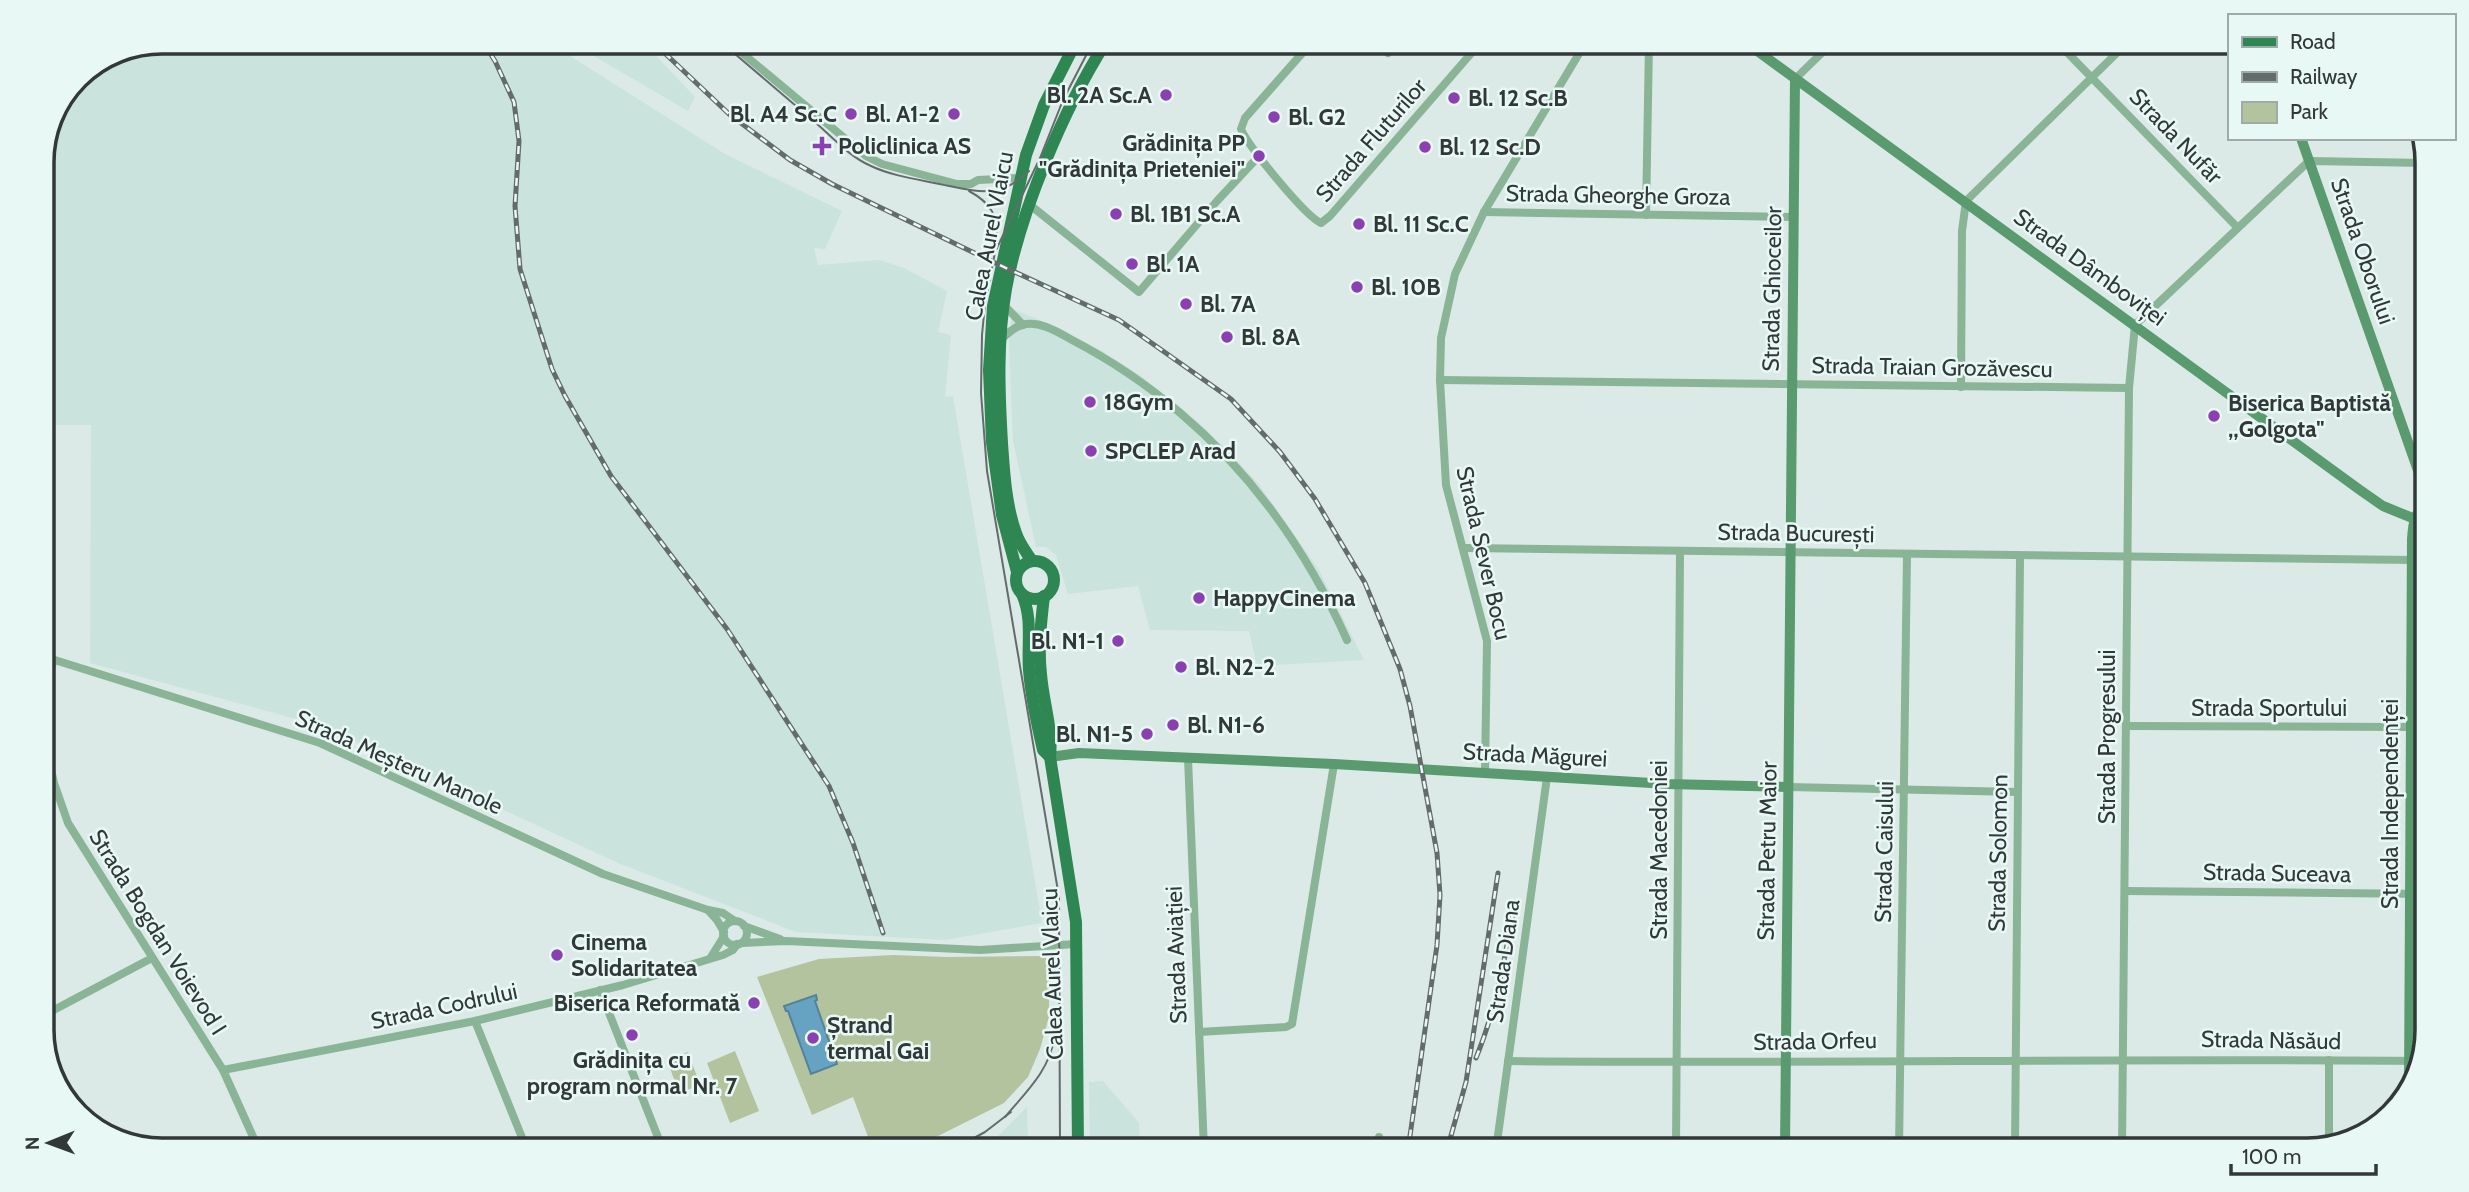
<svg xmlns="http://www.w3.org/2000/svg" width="2469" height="1192" font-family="Cabin,sans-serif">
<rect width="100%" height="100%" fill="#dbeae7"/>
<g fill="#cae3dd">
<polygon points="163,42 548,42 725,154 842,211 825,249 814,248 818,265 879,260 904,268 947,291 938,332 951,335 945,397 953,396 1042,923 945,940 796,932 618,863 322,726 90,663 91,425 42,425 42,155 78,77 117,51"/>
<polygon points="570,42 643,42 695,97 688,111"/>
<polygon points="1012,309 1059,328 1102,351 1140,375 1199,423 1227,450 1258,483 1319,570 1364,660 1257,666 1249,631 1150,630 1138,586 1068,594 1056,555 1046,547 1036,547 1013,441 1009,343"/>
<polygon points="42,947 54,1001 45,1003 65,1099 42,1038"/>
<polygon points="1103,1081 1139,1123 1140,1150 1090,1150 1089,1082"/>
<polygon points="1027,1107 1028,1150 973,1150 994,1140"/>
</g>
<g fill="#b3c39e">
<polygon points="893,955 947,957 1045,956 1049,960 1049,1017 1040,1049 1028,1077 1004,1103 910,1150 873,1150 853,1097 812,1115 757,977 819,959"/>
<polygon points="735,1051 759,1111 730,1123 707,1063"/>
<polygon points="688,1052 700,1085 679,1093 667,1060"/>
</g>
<polygon fill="#66a2c2" stroke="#568298" stroke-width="2" points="816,995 817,1000 815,1001 837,1064 811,1074 788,1011 786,1011 784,1006"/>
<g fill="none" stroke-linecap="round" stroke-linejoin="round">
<g stroke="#8ab496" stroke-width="8">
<polyline points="729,42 866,156 882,164 957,184 971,184 978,180 1020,178"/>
<path d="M 1312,42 L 1245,118 L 1241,129 C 1248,146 1305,216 1321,223 L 1330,216 L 1481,42"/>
<polyline points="1376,42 1388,53"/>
<polyline points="2057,42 2237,227"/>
<polyline points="1795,79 1833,42"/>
<polyline points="1030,205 1139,292 1217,201 1259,156"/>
<polyline points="1484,212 1794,217"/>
<polyline points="1646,215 1649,42"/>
<polyline points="1004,305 1023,325"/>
<path d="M 1001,340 C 1007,334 1014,327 1022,325 C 1039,320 1058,332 1072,340 C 1149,380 1217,438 1269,507 C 1300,548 1326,593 1347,640"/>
<polyline points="1440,380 2129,388"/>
<polyline points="1961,387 1962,231 1966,201 2128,42"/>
<polyline points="1464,548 2412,560"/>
<polyline points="42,656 320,743 603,874 708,910 717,920 724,932"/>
<polyline points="42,692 54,660"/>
<polyline points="2126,726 2411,727"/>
<polyline points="42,728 54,783 68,823 223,1070 259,1150"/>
<polyline points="1188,758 1204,1150"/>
<polyline points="1485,773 1487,641 1446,485 1440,380 1441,338 1455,274 1484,212 1586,42"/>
<polyline points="1788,787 2018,792"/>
<polyline points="2126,891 2427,894"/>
<polyline points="708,910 723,913 735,921"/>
<circle cx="735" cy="933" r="12"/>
<polyline points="744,926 780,939"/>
<polyline points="742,943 786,941 980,950 1076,944"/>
<polyline points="711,957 724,936"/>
<polyline points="600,990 663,1150"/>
<polyline points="44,1012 50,1012 152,958"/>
<polyline points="475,1021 527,1150"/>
<polyline points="1199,1032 1286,1027 1292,1024 1334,764"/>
<path d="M 1508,1061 C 1812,1064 2116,1058 2420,1061"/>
<polyline points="223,1070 475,1021 623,985 723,955 733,950 737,944"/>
<polyline points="2329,1143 2329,1060"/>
<polyline points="1377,1150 1379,1137"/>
<polyline points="1496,1150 1547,777"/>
<polyline points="1676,1150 1680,551"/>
<polyline points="1899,1150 1907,554"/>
<polyline points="2015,1150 2020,556"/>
<polyline points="2122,1150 2129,388 2135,325 2309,161 2427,163"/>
</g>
<g stroke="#599a6f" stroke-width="10">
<polyline points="1745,42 2360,490 2383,506 2415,519"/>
<polyline points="2301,138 2427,496"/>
<polyline points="1050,757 1079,753 1334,764 1668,784 1788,787"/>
<path d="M 2409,1089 L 2412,539 C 2413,524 2414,512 2427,504"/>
<polyline points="1785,1150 1795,79"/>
</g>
<g stroke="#2e8752" stroke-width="12">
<path d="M 1032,561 C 1026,552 1019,543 1016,533 C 1006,506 1004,472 1002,443 C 999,392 997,340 1006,289 C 1020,212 1064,108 1106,42"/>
<circle cx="1035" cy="580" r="19"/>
<polyline points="1017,572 1002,515 992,442 989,370 993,306 1026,155 1044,105 1076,42"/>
<path d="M 1022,594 C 1033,619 1027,643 1029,670 C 1031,697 1037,724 1043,750 L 1050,757"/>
<path d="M 1044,596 C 1041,622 1038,648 1041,674 C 1043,702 1053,729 1050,757 L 1076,922 L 1078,1150"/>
</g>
<g stroke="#646c6b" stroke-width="2">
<path d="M 721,42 C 753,69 784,96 816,123 C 833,138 850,157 871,166 C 894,177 924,180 949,186 C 983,193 1002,197 1029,171"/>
<path d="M 969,191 C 991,203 999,216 996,241"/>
<path d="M 1005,1117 C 1025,1093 1050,1070 1054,1038"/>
<polyline points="952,1150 985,1132 1011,1112"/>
<polyline points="1060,1150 1059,897 987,471 981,393 982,335 985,304 995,252 1040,158 1063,100 1093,42"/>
</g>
<g stroke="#646c6b" stroke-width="5">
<g id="rail">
<polyline points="483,42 495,61 514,102 519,141 515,206 520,269 552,369 565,396 611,476 727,629 829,786 853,843 883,933"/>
<polyline points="653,42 729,114 790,160 832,184 993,262 1119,320 1231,399 1280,452 1315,499 1365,583 1400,669 1410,706 1437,853 1440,895 1437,945 1408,1150"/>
<path d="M 1476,1058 C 1497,1007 1505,956 1515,902"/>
<polyline points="1447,1150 1466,1082 1498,873"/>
</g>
</g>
<use href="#rail" stroke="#e8f8f4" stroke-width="2.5" stroke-dasharray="8" stroke-linecap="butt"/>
</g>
<g fill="#8b40b1" stroke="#e8f8f4" stroke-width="2.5">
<circle cx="1166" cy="95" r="7"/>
<circle cx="1454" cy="98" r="7"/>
<circle cx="851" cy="114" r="7"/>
<circle cx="954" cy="114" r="7"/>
<circle cx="1274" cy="117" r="7"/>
<path d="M818.5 135.5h7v7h7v7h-7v7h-7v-7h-7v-7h7z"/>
<circle cx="1425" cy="147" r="7"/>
<circle cx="1259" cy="156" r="7"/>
<circle cx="1116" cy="214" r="7"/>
<circle cx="1359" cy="224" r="7"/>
<circle cx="1132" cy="264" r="7"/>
<circle cx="1357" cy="287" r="7"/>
<circle cx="1186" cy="304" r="7"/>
<circle cx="1227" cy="337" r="7"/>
<circle cx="1090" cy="402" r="7"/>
<circle cx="2214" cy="416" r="7"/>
<circle cx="1091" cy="451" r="7"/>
<circle cx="1199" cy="598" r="7"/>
<circle cx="1118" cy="641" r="7"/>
<circle cx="1181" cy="667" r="7"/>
<circle cx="1173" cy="725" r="7"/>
<circle cx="1147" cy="734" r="7"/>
<circle cx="557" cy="955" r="7"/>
<circle cx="754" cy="1003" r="7"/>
<circle cx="632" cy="1035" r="7"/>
<circle cx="813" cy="1038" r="7"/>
</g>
<g text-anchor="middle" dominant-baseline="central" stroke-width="5" stroke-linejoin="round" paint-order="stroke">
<g font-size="23" font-weight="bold" fill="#323837" stroke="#e8f8f4" text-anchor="start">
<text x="1152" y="95" text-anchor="end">Bl. 2A Sc.A</text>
<text x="1468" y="98">Bl. 12 Sc.B</text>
<text x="837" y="114" text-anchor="end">Bl. A4 Sc.C</text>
<text x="940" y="114" text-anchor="end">Bl. A1-2</text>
<text x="1288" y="117">Bl. G2</text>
<text x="1245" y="143" text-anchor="end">Grădinița PP<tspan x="1245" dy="26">"Grădinița Prieteniei"</tspan></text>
<text x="838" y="146">Policlinica AS</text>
<text x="1439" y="147">Bl. 12 Sc.D</text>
<text x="1130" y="214">Bl. 1B1 Sc.A</text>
<text x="1373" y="224">Bl. 11 Sc.C</text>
<text x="1146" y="264">Bl. 1A</text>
<text x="1371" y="287">Bl. 10B</text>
<text x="1200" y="304">Bl. 7A</text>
<text x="1241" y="337">Bl. 8A</text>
<text x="1104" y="402">18Gym</text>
<text x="2228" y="403">Biserica Baptistă<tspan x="2228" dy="26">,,Golgota"</tspan></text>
<text x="1105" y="451">SPCLEP Arad</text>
<text x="1213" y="598">HappyCinema</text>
<text x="1104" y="641" text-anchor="end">Bl. N1-1</text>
<text x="1195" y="667">Bl. N2-2</text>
<text x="1187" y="725">Bl. N1-6</text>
<text x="1133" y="734" text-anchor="end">Bl. N1-5</text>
<text x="571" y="942">Cinema<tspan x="571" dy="26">Solidaritatea</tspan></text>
<text x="740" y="1003" text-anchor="end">Biserica Reformată</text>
<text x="827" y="1025">Ștrand<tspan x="827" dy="26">termal Gai</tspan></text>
<text x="632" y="1060" text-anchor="middle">Grădinița cu<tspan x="632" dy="26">program normal Nr. 7</tspan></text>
</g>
<g font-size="23" fill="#323837" stroke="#e8f8f4">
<text transform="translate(2176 136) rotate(46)">Strada Nufăr</text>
<text transform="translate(1371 140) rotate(-49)">Strada Fluturilor</text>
<text transform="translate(1618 195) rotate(1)">Strada Gheorghe Groza</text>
<text transform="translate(989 236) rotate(-79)">Calea Aurel Vlaicu</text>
<text transform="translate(2363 251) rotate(71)">Strada Oborului</text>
<text transform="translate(2090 267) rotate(36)">Strada Dâmboviței</text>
<text transform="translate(1772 289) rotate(-89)">Strada Ghioceilor</text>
<text transform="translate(1932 367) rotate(1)">Strada Traian Grozăvescu</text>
<text transform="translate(1796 533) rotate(1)">Strada București</text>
<text transform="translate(1484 553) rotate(77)">Strada Sever Bocu</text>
<text x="2269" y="708">Strada Sportului</text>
<text transform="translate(2107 737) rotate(-90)">Strada Progresului</text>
<text transform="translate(1535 755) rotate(3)">Strada Măgurei</text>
<text transform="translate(399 762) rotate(24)">Strada Meșteru Manole</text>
<text transform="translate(2390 804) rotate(-90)">Strada Independenței</text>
<text transform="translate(1659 850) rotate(-90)">Strada Macedoniei</text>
<text transform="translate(1767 851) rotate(-89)">Strada Petru Maior</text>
<text transform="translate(1884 852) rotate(-89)">Strada Caisului</text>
<text transform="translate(1998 853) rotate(-89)">Strada Solomon</text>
<text transform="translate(2277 873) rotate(1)">Strada Suceava</text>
<text transform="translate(158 932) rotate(58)">Strada Bogdan Voievod I</text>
<text transform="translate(1176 955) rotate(-92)">Strada Aviației</text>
<text transform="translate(1503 961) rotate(-82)">Strada Diana</text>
<text transform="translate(1052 974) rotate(-92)">Calea Aurel Vlaicu</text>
<text transform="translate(444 1006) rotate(-12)">Strada Codrului</text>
<text transform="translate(2271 1040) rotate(1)">Strada Năsăud</text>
<text transform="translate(1815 1041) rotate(-1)">Strada Orfeu</text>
</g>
</g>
<path d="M0 0H2469V1192H0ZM162 54H2307A108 108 0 0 1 2415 162V1030A108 108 0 0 1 2307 1138H162A108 108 0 0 1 54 1030V162A108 108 0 0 1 162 54Z" fill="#e8f8f4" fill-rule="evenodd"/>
<path fill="none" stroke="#323837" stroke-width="3.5" d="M162 54H2307A108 108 0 0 1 2415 162V1030A108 108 0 0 1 2307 1138H162A108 108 0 0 1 54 1030V162A108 108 0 0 1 162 54Z"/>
<rect x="2228" y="14" width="228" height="126" fill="#e8f8f4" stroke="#9faba8" stroke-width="2"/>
<rect x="2242" y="37" width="35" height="10" fill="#2e8752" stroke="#9faba8" stroke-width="2"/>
<text x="2290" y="49" font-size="21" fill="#323837">Road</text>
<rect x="2242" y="72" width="35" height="10" fill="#646c6b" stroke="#9faba8" stroke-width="2"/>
<text x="2290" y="84" font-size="21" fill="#323837">Railway</text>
<rect x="2242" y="102" width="35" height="21" fill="#b3c39e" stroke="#9faba8" stroke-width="2"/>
<text x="2290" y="119" font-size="21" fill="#323837">Park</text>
<g transform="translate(49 1143) rotate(269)" stroke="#e8f8f4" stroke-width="5" paint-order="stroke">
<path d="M0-5L12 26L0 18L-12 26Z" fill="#323837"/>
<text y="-10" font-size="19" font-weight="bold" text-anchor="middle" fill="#323837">N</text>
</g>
<path d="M2231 1164v10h145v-10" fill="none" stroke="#323837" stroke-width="3.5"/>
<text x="2242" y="1164" font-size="21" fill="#323837" stroke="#e8f8f4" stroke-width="5" paint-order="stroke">100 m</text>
</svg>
